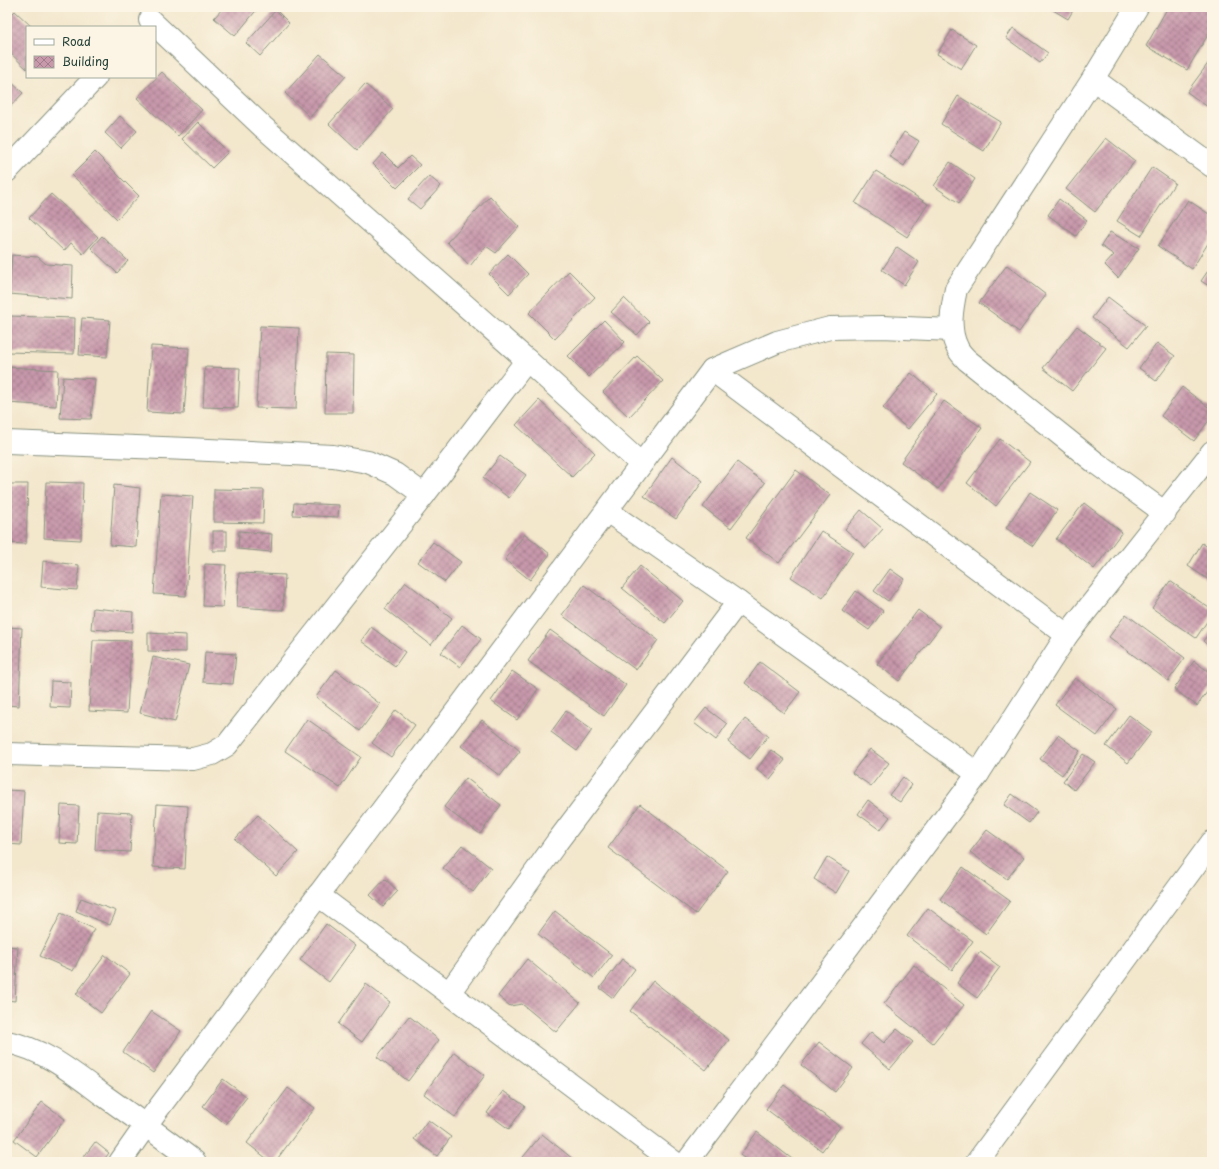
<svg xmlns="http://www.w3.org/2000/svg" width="1219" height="1169" font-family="'Playpen Sans',sans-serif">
<defs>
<pattern id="building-cross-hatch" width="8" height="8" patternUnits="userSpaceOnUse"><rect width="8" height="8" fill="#c898ab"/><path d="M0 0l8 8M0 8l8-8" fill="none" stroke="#a27d8c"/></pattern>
</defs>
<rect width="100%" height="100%" fill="#fcf5e5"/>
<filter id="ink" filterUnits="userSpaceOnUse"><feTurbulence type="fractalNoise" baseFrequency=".025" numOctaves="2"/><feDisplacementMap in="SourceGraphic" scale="8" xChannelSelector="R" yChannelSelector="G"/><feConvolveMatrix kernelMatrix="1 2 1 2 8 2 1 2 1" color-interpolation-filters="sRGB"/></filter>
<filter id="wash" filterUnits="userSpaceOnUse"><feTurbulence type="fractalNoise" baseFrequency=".012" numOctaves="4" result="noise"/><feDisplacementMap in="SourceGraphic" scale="16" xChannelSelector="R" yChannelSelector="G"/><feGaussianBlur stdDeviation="0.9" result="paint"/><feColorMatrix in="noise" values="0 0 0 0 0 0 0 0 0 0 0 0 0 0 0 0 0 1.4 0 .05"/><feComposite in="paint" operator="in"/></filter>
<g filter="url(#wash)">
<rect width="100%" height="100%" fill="#f3e7cc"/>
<g id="blocks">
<g fill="url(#building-cross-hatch)">
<polygon points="224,7 259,7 235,36 214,18"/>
<polygon points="1048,7 1075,7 1068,19"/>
<polygon points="1168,7 1209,7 1212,9 1212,28 1187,70 1146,46"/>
<polygon points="276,10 289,23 260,56 246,43"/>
<polygon points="15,11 32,27 27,27 27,69 7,50 7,19"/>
<polygon points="1013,28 1048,53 1040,63 1006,38"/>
<polygon points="952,30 976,45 961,69 937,54"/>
<polygon points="320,54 346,76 310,117 285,93"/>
<polygon points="1212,58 1212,110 1187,92"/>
<polygon points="162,72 202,110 178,136 137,98"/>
<polygon points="7,78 23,93 7,110"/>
<polygon points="365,84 393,109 357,150 329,124"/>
<polygon points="958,96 1001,122 984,151 941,124"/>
<polygon points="120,116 137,131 121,148 105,133"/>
<polygon points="198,122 228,152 212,168 182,139"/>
<polygon points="904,132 919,141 904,166 889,156"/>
<polygon points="1106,138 1135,161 1095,212 1066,189"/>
<polygon points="95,152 139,196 117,219 72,175"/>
<polygon points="383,153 398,168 410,156 420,165 397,188 373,164"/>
<polygon points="950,162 975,179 959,203 934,186"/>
<polygon points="1152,167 1175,183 1141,236 1117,221"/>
<polygon points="876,171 928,204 907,237 855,203"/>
<polygon points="429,176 441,186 420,209 408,199"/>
<polygon points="51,194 98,237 83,254 71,243 64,251 29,218"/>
<polygon points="490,196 519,227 496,253 486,246 470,266 447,242"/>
<polygon points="1059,199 1087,220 1076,236 1048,215"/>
<polygon points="1188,200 1212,216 1212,237 1192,269 1158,246"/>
<polygon points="1110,232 1139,248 1118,278 1105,265 1114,255 1101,246"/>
<polygon points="102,236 128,261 117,273 91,248"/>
<polygon points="897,247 919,262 904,285 882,270"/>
<polygon points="508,254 528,274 509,294 489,274"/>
<polygon points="12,255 38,257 46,264 73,266 72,299 9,294"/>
<polygon points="1007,265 1046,295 1019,332 979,303"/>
<polygon points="1212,265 1212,288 1201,281"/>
<polygon points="569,271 595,297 555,339 529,313"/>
<polygon points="1108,297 1146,326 1129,347 1092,318"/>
<polygon points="624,298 649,322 637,335 611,312"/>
<polygon points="9,316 75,318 74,354 8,352"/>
<polygon points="82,318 110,320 107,357 79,355"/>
<polygon points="604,320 625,342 589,377 568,356"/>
<polygon points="260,326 299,328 296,409 256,408"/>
<polygon points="1077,326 1106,348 1072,391 1043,368"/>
<polygon points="1157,343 1175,356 1156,381 1139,368"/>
<polygon points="151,346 189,348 184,414 147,412"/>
<polygon points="326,354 354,355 353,413 325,413"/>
<polygon points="637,356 663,381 629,417 603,392"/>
<polygon points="7,367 58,370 56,406 7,403"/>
<polygon points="205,367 240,368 238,408 203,407"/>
<polygon points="911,373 937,394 908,429 883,408"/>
<polygon points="63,377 95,379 91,419 60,418"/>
<polygon points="1182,387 1212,410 1212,416 1194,441 1161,416"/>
<polygon points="539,400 595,453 572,477 516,425"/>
<polygon points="944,401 982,428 938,489 901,462"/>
<polygon points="1000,439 1030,462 996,506 967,483"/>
<polygon points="500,456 526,475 509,498 483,478"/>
<polygon points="672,457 703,481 676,519 644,496"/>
<polygon points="737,462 765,483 731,528 703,507"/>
<polygon points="796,470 830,495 779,563 746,538"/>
<polygon points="46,482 83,483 81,540 44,538"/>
<polygon points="7,484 28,484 26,544 7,543"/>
<polygon points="114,485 140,488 136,547 110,545"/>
<polygon points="214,489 264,490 263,523 214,522"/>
<polygon points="1030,492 1057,510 1033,546 1006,528"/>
<polygon points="161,494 193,496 186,596 154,594"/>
<polygon points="294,503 339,505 338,517 293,515"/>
<polygon points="1084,503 1122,532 1094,569 1056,539"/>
<polygon points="861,510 883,529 866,548 845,529"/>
<rect x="213" y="531" width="14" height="20"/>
<polygon points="239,531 272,534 271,552 238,549"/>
<polygon points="821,531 853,552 823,598 791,577"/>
<polygon points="525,534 550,554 530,580 505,560"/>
<polygon points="433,542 461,562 445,582 418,562"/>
<polygon points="1202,543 1212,550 1212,559 1209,564 1212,565 1212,582 1188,566"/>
<polygon points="43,561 79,565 77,590 41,587"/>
<polygon points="205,564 226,565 223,607 203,606"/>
<polygon points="640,566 683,601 665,623 622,588"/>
<polygon points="890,569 904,579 888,601 874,591"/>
<polygon points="239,573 285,575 283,610 237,607"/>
<polygon points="1170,581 1212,610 1212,614 1196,638 1152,608"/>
<polygon points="406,582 452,618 431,645 385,609"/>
<polygon points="584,585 658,640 636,670 562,615"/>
<polygon points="856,591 883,611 869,630 842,611"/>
<polygon points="93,608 133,612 132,632 91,629"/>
<polygon points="918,610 940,627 899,681 877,664"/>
<polygon points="1126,614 1185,658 1168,681 1109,637"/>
<polygon points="462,625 481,639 460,667 441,653"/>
<polygon points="7,627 22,628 19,706 7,705"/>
<polygon points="371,627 405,652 395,666 361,641"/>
<polygon points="550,630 626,685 604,716 528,661"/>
<polygon points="1212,630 1212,649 1203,641"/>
<polygon points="148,633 186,635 186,652 148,651"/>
<polygon points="93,640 131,641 127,713 89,711"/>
<polygon points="205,652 236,654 233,684 203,682"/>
<polygon points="153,657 189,665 175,722 140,713"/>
<polygon points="1194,661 1212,674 1212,685 1197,706 1174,689"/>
<polygon points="760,662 800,692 784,713 745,683"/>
<polygon points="336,670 380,704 360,731 316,697"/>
<polygon points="512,671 538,689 517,720 491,701"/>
<polygon points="1075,678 1117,709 1097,736 1055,705"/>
<polygon points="51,681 71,682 70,708 50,707"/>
<polygon points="706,708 727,724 716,740 694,723"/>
<polygon points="396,710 415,725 391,757 372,743"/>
<polygon points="566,711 592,730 577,751 551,732"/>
<polygon points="1129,715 1152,732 1128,763 1106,746"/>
<polygon points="307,719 361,757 340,788 285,751"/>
<polygon points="745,719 768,736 750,759 728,742"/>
<polygon points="482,720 520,751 500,776 461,746"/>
<polygon points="1058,735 1080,751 1062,775 1040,759"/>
<polygon points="870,749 889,763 871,786 852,773"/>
<polygon points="771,750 785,760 770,779 757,769"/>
<polygon points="1083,754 1095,762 1074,790 1063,781"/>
<polygon points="903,777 912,785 900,802 889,795"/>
<polygon points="466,778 501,805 480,834 444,807"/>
<polygon points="7,790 24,791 21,845 7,844"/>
<polygon points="1012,794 1037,812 1029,823 1004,805"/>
<polygon points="868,800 890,817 880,830 858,814"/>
<polygon points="157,804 188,806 185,869 153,867"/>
<polygon points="640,804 728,871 696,914 608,848"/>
<polygon points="61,805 79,806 77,844 59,843"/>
<polygon points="97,811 132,813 130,852 95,850"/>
<polygon points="258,815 298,852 276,876 235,839"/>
<polygon points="987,830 1024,857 1007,879 970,852"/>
<polygon points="462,845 491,868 473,892 443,868"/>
<polygon points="827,857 849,871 836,893 814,879"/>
<polygon points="963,867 1010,901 986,934 940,899"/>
<polygon points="385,879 398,891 383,907 370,895"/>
<polygon points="81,898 116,911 110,925 76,911"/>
<polygon points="928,908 973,941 952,970 907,936"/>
<polygon points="555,911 612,955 594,978 538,934"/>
<polygon points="61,913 94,929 73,971 40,956"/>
<polygon points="326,924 355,946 329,982 300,960"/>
<polygon points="7,946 18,947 15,1001 7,1000"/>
<polygon points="980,952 1000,967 977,998 957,983"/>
<polygon points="105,955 130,974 101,1013 76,994"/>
<polygon points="527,959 580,1003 556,1032 522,1004 510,1006 498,996"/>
<polygon points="622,959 635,969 613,998 600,988"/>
<polygon points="914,965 964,1005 933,1043 884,1004"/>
<polygon points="653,981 729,1040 706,1070 630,1011"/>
<polygon points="366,984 390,1002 362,1042 338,1024"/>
<polygon points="151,1011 181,1031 153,1073 123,1052"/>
<polygon points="409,1016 439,1040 408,1081 377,1057"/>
<polygon points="897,1029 913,1042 890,1069 861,1044 871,1032 884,1043"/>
<polygon points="819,1042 853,1068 835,1092 801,1065"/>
<polygon points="454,1052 485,1075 455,1117 424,1094"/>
<polygon points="223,1079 247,1097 226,1124 203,1106"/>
<polygon points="784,1085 840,1127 822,1151 766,1109"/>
<polygon points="288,1088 315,1108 275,1162 271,1162 247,1143"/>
<polygon points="503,1091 525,1106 509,1129 487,1113"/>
<polygon points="42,1102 65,1119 37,1157 14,1140"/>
<polygon points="428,1120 451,1137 437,1156 414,1139"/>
<polygon points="757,1132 796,1162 749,1162 740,1155"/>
<polygon points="542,1134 573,1159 570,1162 519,1162"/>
<polygon points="95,1142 109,1153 102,1162 80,1162"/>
</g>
</g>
</g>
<g filter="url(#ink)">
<use href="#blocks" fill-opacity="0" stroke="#899280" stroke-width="1"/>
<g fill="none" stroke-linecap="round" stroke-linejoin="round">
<g stroke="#899280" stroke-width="24">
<g id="minor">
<path d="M 1137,7 L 1093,79 L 956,289 C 952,308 948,329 957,347 C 959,352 963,356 967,360 L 1096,463 L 1165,513"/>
<polyline points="150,20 263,127 527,360 641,464"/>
<polyline points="1093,79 1212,166"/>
<polyline points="7,171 96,77"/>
<polyline points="712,370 1067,635"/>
<polyline points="7,442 188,449 333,456 368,462 395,474 424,495"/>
<polyline points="607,511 738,602 978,774"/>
<polyline points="7,754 193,759 212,754 227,745 424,495 527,360"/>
<polyline points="318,895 674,1162"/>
<polyline points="449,993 557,842 738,602"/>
<path d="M 7,1042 C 44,1049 73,1073 103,1095 C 134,1117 165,1139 195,1162"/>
<polyline points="120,1162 146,1125 712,370 777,342 830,328 882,327 952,330"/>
<polyline points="687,1162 978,774 1067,635 1212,452"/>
<polyline points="977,1162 1212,842"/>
</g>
</g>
<use href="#minor" stroke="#fff" stroke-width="22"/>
</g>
</g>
<rect width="1219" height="1169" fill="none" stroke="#fcf5e5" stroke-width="24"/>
<rect x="26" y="26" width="130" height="52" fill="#fcf5e5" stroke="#a4ab9e"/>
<rect x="34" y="39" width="20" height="6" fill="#ffffff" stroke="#a4ab9e"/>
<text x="62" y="46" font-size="12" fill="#1f3d34">Road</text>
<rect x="34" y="56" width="20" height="12" fill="url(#building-cross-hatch)" stroke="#a4ab9e"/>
<text x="62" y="66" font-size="12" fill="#1f3d34">Building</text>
</svg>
